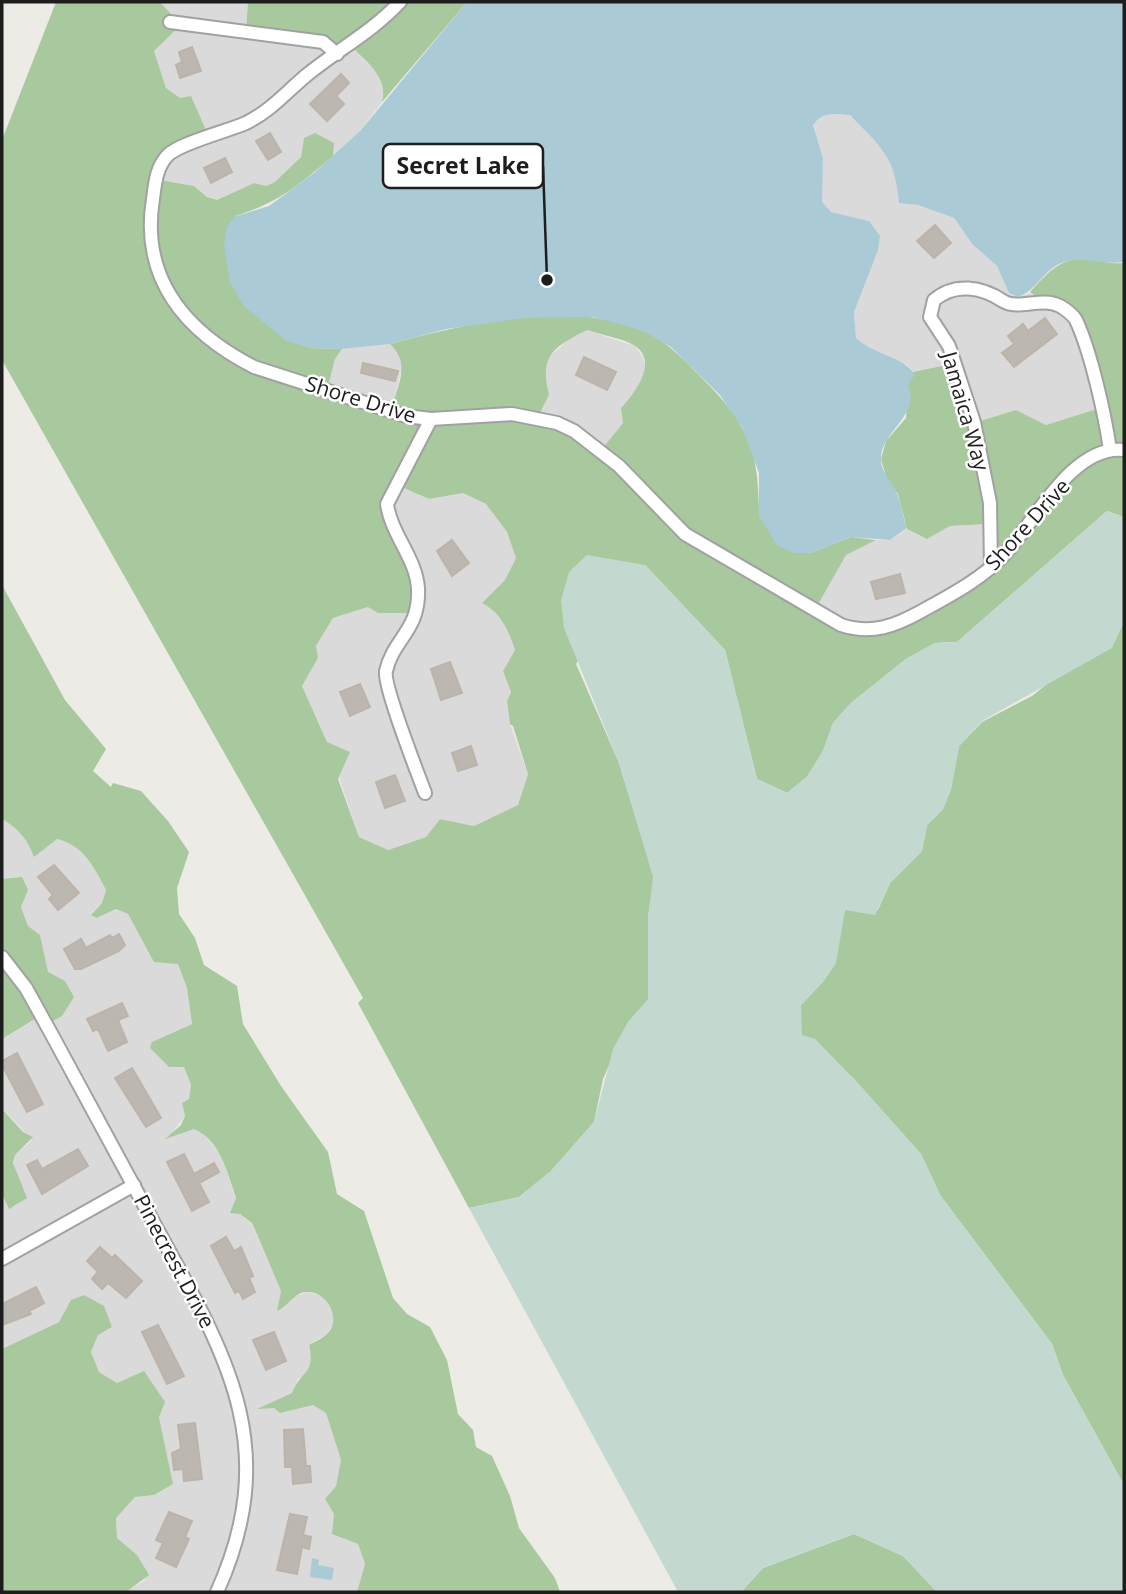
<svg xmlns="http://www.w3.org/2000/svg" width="1126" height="1594" font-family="'Open Sans',sans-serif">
<rect width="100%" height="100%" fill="#edebe5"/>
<g fill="#dbdada">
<polygon points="160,2 248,2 246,29 350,45 381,77 385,90 382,102 361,130 333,156 333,143 304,138 301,157 275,183 266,186 254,183 217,200 207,197 194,186 160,180 180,98 166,88 154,51 181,25"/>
<polygon points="828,113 850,115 887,154 896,174 899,203 918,205 954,218 973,245 997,266 1009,293 1018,297 1030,293 1074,315 1097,409 1046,425 1016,410 977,422 951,364 913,372 907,365 868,350 856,338 854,312 860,292 869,221 830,212 821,202 823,158 813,124"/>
<polygon points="586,330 635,346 643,357 646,370 633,396 621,408 623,423 602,449 539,416 549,395 543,373 549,357 568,340"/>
<polygon points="390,344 402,355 403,364 392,408 328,387 335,359 342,349"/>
<polygon points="397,485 429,499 463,493 486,504 507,532 516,558 505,580 482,603 492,608 507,627 515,650 503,671 511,692 507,701 510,724 528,774 518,805 474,826 440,819 426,837 387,850 359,837 327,742 302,686 318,658 316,646 333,618 368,607 388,509"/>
<polygon points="989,524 993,562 901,620 856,628 816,608 846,554 876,540 890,540 907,529 927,539 950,526"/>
<polygon points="2,819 14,825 30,846 57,839 73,843 97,871 106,890 102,903 91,914 98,918 116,909 128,914 145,945 178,964 187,988 192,1024 152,1042 184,1067 191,1085 189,1099 182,1103 185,1116 168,1138 194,1128 203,1133 222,1156 240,1214 251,1223 281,1291 283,1308 292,1297 309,1292 324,1297 333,1312 334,1321 328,1333 309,1345 313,1361 308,1373 298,1379 292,1393 260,1408 274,1408 281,1413 313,1404 326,1413 341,1460 336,1486 325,1499 334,1514 340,1537 358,1544 365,1564 357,1592 126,1592 145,1580 144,1569 137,1555 117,1538 116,1517 135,1497 154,1495 173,1484 159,1417 164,1402 144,1372 117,1383 99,1372 91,1352 98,1335 112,1327 101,1306 84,1295 71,1300 59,1322 2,1349 2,1194 9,1209 15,1155 32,1140 2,1108 2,1039 36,1019 65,981 48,973 40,935 28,926 21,907 28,890 2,879"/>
</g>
<g fill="#a8c89e" fill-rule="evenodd">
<path d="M 56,2 L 160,2 L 181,25 L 154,51 L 166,88 L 180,98 L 191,96 L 208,135 L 173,151 L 160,180 L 194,186 L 207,197 L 217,200 L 254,183 L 266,186 L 275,182 L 301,157 L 304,138 L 315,133 L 334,143 L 333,156 C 299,185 278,203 235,216 L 310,348 L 342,349 L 335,359 L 328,387 L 392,408 C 398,383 411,364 390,344 C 464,324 574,298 646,332 C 669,343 685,361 703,379 C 749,425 759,452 759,516 L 810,553 L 851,537 L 876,540 L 846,555 L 816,608 L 840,624 L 885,627 L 985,572 L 989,524 L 950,526 L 927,539 L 907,529 L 898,494 L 887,480 L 881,459 L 886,441 L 906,418 L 908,384 L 913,372 L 951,364 L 977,422 L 1016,410 L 1046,425 L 1097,409 L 1079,327 L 1030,292 C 1043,278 1058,259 1080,259 C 1095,258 1108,265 1124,263 L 1124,517 L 1107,511 L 957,642 L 935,643 L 906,659 L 851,703 L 833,723 L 823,751 L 807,777 L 787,793 L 757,779 L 725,650 L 645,565 L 576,664 L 619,763 L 654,877 L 648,918 L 648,1000 L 628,1022 L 603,1079 L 594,1122 L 551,1171 L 519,1197 L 469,1208 L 358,1003 L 363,998 L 2,360 L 2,140 ZM 587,330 C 601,335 623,338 635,346 C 659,362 634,394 621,408 L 623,423 L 602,449 L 539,415 L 549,395 C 539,356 553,347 587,330 ZM 397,485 L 429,499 L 463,493 L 486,504 L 507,532 L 516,558 L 505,580 L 482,603 C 501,613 508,629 515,650 L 503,671 L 511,692 L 507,701 L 510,724 L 513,726 L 528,774 L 518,805 L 474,826 L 440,819 L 426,837 L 388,850 L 359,837 L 338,779 L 350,752 L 327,742 L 302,686 L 318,658 L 316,646 L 333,618 L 368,607 L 378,613 L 415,613 L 418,577 L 388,497 Z"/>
<path d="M 248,2 L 467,2 L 382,102 C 389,77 366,62 350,45 L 333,50 L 246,29 Z"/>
<path d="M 2,585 L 65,700 L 106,749 L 93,771 L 111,787 L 113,783 L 141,791 L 168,821 L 189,852 L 177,888 L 179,914 L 195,938 L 204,965 L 237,986 L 243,1024 L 281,1086 L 328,1152 L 337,1194 L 364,1211 L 393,1298 L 407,1314 L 430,1327 L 447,1360 L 458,1414 L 473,1430 L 476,1447 L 492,1456 L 510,1496 L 519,1528 L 555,1578 L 560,1592 L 357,1592 L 365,1564 L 358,1544 L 332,1534 L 334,1514 L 325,1499 L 336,1486 L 341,1460 L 326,1413 L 313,1405 L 280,1413 L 274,1408 L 257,1409 L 292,1393 C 301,1370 316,1374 309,1345 C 315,1342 323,1338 328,1333 C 341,1319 328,1293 309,1292 C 294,1291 289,1306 277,1311 L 281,1291 L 252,1223 L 240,1214 L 230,1213 L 236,1198 C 227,1172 221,1141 194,1129 L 165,1139 L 181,1125 L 185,1116 L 182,1103 L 189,1099 L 191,1085 L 184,1067 L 169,1067 L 150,1048 L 152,1042 L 192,1024 L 187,988 L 178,964 L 154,962 L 128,914 L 116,909 L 97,918 L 91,915 L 102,903 L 106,890 C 95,868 82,844 57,839 L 34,857 C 28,840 17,827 2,819 Z"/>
<path d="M 1124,622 L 1124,1485 L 1063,1375 L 1052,1344 L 940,1195 L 921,1154 L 854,1079 L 801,1035 L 801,1005 C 840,966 833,961 845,910 L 878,910 L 890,883 L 922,851 L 927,825 L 943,809 L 951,789 L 959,746 L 982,722 L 1032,696 Z"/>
<polygon points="22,877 28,890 21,907 28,926 40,935 48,972 65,981 74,997 62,1016 45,1025 35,1019 2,1039 2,879"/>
<polygon points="2,1109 23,1132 33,1137 15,1155 13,1163 27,1198 9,1209 2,1194"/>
<polygon points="84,1295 104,1306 112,1327 98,1335 91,1352 99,1372 117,1383 144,1371 165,1402 159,1417 173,1484 154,1495 135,1497 116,1518 117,1538 137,1555 149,1575 126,1592 2,1592 2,1349 59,1322 71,1300"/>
<polygon points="854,1534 903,1556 937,1592 741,1592 763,1568"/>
</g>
<polygon fill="#c3d9d0" points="1107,511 1124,517 1124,622 1112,648 982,721 959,746 951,789 943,809 927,825 922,851 890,883 875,915 845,910 836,963 824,981 801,1005 802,1035 815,1039 854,1079 921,1154 940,1195 1052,1344 1063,1375 1124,1485 1124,1592 937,1592 903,1556 854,1534 763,1568 741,1592 678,1592 469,1208 519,1197 551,1171 594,1122 613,1049 628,1022 648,999 648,918 653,877 619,763 564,628 561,600 569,572 587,555 645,565 725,650 757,779 787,793 807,777 823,751 833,723 851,703 906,659 935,643 957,642"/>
<g fill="#aacad6">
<path d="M 467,2 L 1124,2 L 1124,262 C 1101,266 1079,253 1057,265 C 1042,274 1035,291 1018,297 L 1009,293 L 997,266 L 973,245 L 954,218 L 918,205 L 899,203 C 895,155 881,148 850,115 C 834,114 824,111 813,125 L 823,158 L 822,202 L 831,212 L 869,221 L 880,236 L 878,250 L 854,312 L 856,338 C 874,355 905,357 915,375 L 908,384 C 921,415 883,430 881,457 C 880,473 894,483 898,496 C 902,507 903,518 907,528 L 890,540 L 851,537 L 810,553 L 794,553 L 777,545 L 759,516 L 759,473 L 742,427 L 720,395 L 671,347 L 644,331 L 594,317 L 524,318 L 446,329 L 390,344 L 342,349 L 310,348 L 286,341 L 244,306 L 230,283 L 224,246 L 227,226 L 236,216 L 269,206 L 314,173 L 361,130 Z"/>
<polygon points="312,1558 319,1560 318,1565 334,1568 332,1580 310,1577"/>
</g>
<g fill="#bdb7b2" stroke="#bdb3a9" stroke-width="2">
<polygon points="192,47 201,71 180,78 176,65 182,62 179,52"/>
<polygon points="341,74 349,83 336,96 344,104 327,121 310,104"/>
<polygon points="270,133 281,152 268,160 256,141"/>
<polygon points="225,158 232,172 211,183 204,168"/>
<polygon points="935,225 951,243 934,258 917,241"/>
<polygon points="1045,318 1057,334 1014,367 1002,353 1014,344 1008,336 1023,324 1028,331"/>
<polygon points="584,357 616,372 607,390 576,375"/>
<polygon points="363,363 398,371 395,381 361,373"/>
<polygon points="452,540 469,563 452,576 437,551"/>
<polygon points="900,574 905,593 876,599 871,582"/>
<polygon points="450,662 462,693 441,700 431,669"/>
<polygon points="360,684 370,707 350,716 340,692"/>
<polygon points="471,746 477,765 458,771 452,753"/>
<polygon points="395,775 405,801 385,808 376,782"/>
<polygon points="54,865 79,893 58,910 49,899 53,895 38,877"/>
<polygon points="119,934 125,945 119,951 81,969 75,969 64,949 81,939 86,948 110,935 112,938"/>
<polygon points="122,1003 128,1016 118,1020 127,1042 108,1051 98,1029 93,1031 87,1019"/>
<polygon points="17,1053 43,1104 27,1112 2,1065 2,1061"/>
<polygon points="132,1068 161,1118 146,1127 115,1078"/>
<polygon points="78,1149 88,1166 42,1194 27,1165 37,1160 42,1169"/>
<polygon points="184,1154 194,1174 214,1163 219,1172 199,1183 209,1202 192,1211 167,1162"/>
<polygon points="226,1237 234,1251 241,1247 253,1276 249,1278 255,1292 243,1299 239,1291 235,1293 211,1246"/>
<polygon points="100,1247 112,1258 115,1255 142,1281 126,1298 108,1283 102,1289 92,1279 98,1272 87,1261"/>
<polygon points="36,1287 44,1303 29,1311 31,1314 2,1325 2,1304"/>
<polygon points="158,1325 184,1376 167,1384 142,1332"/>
<polygon points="274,1332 286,1361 266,1370 253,1340"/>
<polygon points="195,1423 202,1479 184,1481 183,1469 174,1470 172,1453 181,1449 178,1425"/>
<polygon points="303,1429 306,1466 310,1466 311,1482 293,1484 292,1467 285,1467 284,1430"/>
<polygon points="169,1512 192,1521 185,1537 189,1539 176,1567 156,1558 163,1543 156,1540"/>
<polygon points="290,1514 307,1517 303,1535 311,1537 309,1549 302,1547 297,1574 277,1570"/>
</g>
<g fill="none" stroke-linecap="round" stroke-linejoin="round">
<g stroke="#a1a1a1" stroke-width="16">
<g id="minor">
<path d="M 400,2 C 373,31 339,49 308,74 C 287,91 272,110 246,123 C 228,131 180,143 168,155 C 156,167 155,184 153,199 C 140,279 186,332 254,367 L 406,416 L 431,419 L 512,414 L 557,423 L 574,431 L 619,466 L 685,534 L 841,625 C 872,635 895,626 922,611 C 951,595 982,579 1005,554 C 1035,521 1073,444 1124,450"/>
<polyline points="170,22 323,42 337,54"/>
<path d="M 991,567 L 990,503 L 974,422 L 949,346 L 930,317 L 934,300 C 955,282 982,287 1003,301 C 1019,311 1041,296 1060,306 C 1065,309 1073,315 1076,320 C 1091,352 1105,415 1110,450"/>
<path d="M 425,793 C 418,774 383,685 386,671 C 394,637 420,631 418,588 C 416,558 391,534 387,504 L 431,419"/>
<path d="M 2,957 L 26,988 L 52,1035 C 87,1099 122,1163 156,1227 C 226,1355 283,1446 217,1592"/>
<polyline points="2,1259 134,1185"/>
</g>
</g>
<use href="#minor" stroke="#fff" stroke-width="12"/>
</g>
<g text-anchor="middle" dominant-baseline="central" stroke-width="5" stroke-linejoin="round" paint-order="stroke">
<g font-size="21" fill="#1d1d1d" stroke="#fff">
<text transform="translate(361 399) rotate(17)">Shore Drive</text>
<text transform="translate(966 411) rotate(74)">Jamaica Way</text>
<text transform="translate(1027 524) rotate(-48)">Shore Drive</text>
<text transform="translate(175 1261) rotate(62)">Pinecrest Drive</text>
</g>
</g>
<path fill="none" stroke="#1d1d1d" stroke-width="2.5" d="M547 280L543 166"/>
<circle fill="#1d1d1d" stroke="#fff" stroke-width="2.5" cx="547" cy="280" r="7"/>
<rect fill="#fff" stroke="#1d1d1d" stroke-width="2.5" x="383" y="144" width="160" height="44" rx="7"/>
<g font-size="23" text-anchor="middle" font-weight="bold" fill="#1d1d1d">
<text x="463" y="174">Secret Lake</text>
</g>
<rect width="1126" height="1594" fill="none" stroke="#1d1d1d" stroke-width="7"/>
</svg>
